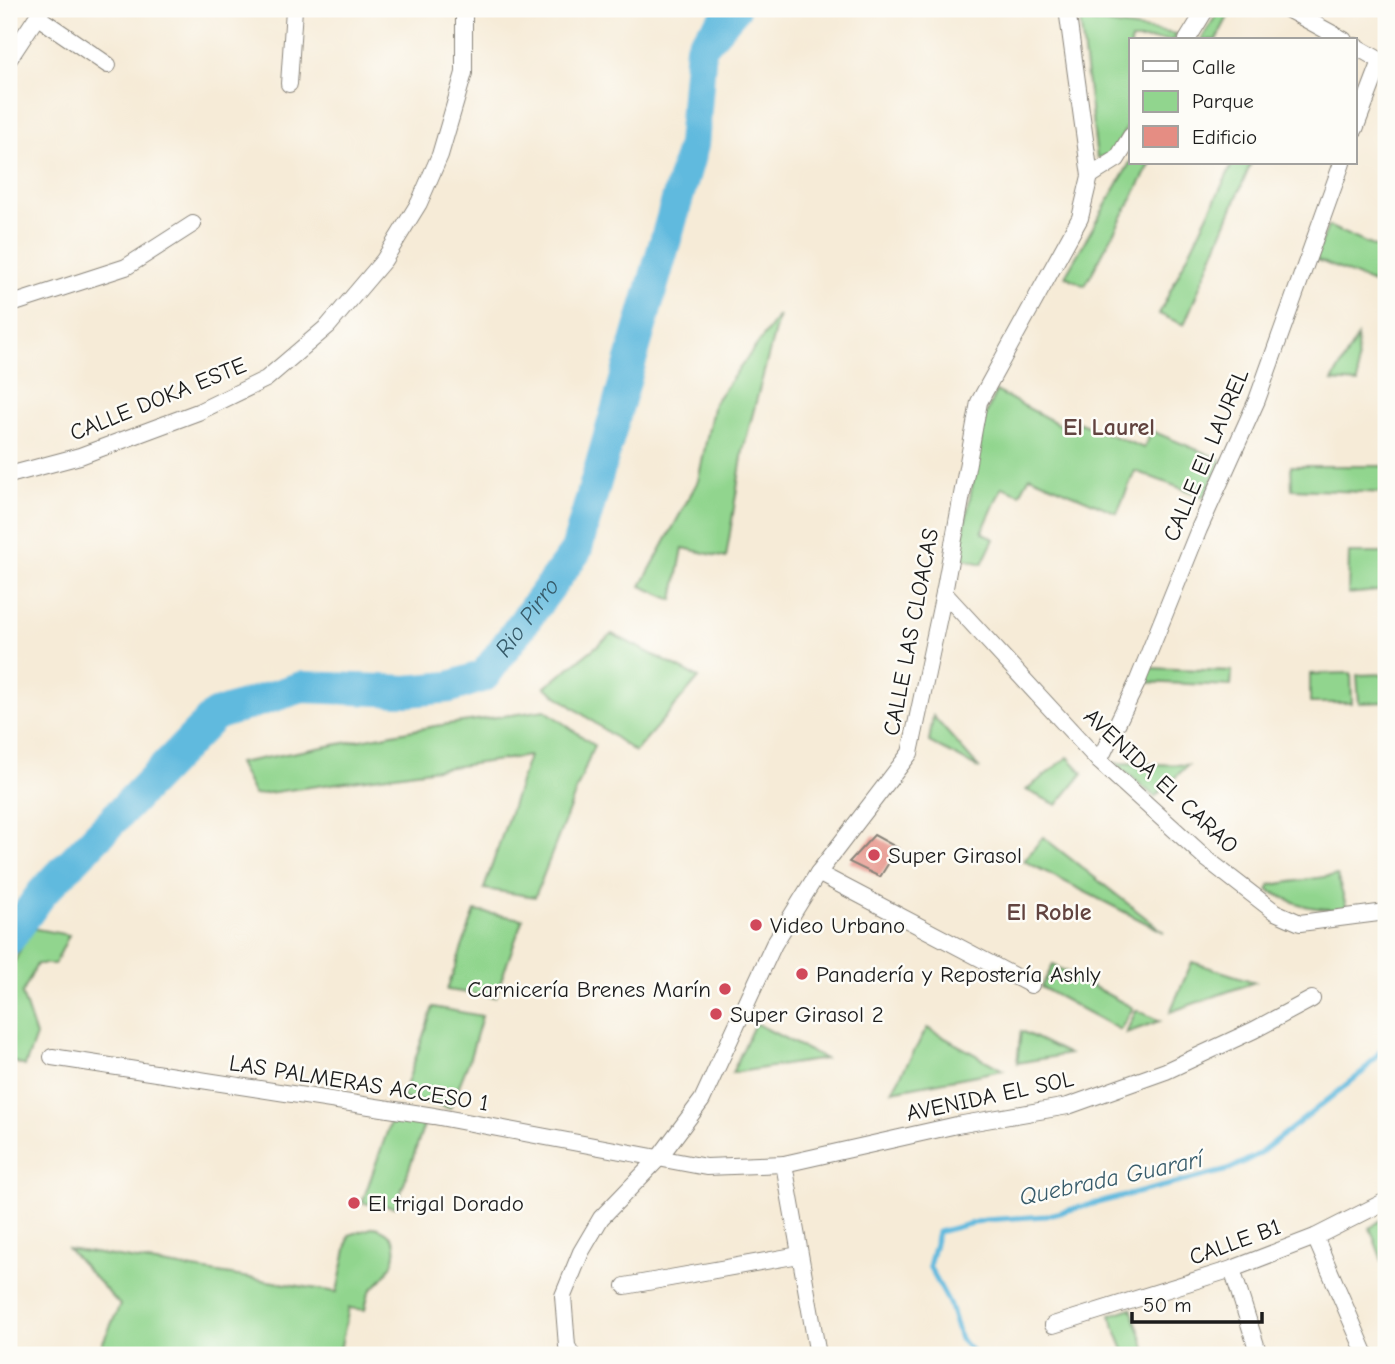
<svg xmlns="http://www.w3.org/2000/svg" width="1395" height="1364" font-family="'Comic Neue',sans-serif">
<rect width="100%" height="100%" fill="#fdfcf7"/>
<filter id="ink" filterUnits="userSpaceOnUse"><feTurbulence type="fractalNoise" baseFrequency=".0143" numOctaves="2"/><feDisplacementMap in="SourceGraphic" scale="14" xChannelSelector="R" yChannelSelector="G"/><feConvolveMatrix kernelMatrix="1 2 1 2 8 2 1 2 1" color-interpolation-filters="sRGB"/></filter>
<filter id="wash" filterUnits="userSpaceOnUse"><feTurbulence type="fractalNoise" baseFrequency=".00686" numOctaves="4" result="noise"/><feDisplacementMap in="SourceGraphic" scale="28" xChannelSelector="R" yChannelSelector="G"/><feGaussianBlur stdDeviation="1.57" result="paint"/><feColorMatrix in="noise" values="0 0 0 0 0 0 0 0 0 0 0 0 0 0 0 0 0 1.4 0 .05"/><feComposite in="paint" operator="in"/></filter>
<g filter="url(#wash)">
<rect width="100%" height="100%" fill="#f6ebd7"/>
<g fill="#91d58e" stroke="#567855" stroke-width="2">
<polygon points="1220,9 1232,9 1216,40 1201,40"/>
<polygon points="1080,20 1177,34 1174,40 1131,40 1131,120 1112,154 1097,158"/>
<polygon points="1131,161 1131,163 1151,163 1085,286 1065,276"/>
<polygon points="1233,163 1251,163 1184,325 1159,314"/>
<polygon points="1328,226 1384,251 1373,283 1315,259"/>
<polygon points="779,315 743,451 726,558 683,548 673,600 641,586 698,481 714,403"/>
<polygon points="1357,337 1358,383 1332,381"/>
<polygon points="996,391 1066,428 1070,419 1144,448 1152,431 1222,460 1204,497 1135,471 1117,513 1030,476 1020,494 1002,487 982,532 994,539 982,564 959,557 985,416"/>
<polygon points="1291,466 1386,466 1386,493 1292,489"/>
<polygon points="1349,553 1386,553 1386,590 1348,594"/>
<polygon points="612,634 699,678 635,752 545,687"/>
<polygon points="1148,668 1232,671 1231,686 1143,682"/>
<polygon points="1351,673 1352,703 1310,703 1310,674"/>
<polygon points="1386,674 1386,702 1359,703 1357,675"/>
<polygon points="545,710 594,745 535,897 484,889 529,756 254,795 238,763 435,726"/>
<polygon points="933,716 980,769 929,742"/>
<polygon points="1068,757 1083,773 1057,805 1026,790"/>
<polygon points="1115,763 1188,765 1155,797"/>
<polygon points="1043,837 1164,932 1024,861"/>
<path d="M 1337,875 L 1347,909 C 1311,910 1301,907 1268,890 L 1270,885 Z"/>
<polygon points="475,911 523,919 495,997 447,990"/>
<polygon points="31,928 69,935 55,964 37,964 22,994 36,1036 25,1066 9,1060 9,972"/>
<polygon points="1192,962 1255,982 1170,1012"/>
<polygon points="1053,965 1133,1008 1120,1030 1041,987"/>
<polygon points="433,1007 482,1016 469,1061 450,1108 402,1098"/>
<polygon points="1136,1010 1160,1021 1126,1033"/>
<polygon points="755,1023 825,1059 732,1073"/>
<polygon points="927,1028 1003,1070 892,1091"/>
<polygon points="1021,1031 1069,1054 1017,1063"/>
<polygon points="392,1118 425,1122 396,1207 362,1203"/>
<polygon points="1386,1216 1386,1271 1370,1228"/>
<path d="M 375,1227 C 405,1236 398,1262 380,1281 C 377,1285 371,1288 369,1293 C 367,1298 366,1304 365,1310 L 349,1308 L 339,1355 L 209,1355 L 179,1352 L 159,1355 L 97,1355 L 120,1305 L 68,1249 L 337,1292 L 349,1235 Z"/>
<polygon points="1131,1308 1148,1355 1126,1355 1110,1315"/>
</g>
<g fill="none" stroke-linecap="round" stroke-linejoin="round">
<polyline stroke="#60bade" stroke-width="5" points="976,1355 960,1339 949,1303 929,1266 938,1232 985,1220 1045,1216 1228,1170 1259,1154 1363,1072 1386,1044"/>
<path stroke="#60bade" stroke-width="32" id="s1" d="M 9,939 L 42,893 L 215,715 L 302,687 L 407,691 L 450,687 L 484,676 L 576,551 L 693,145 L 701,47 L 734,9"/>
</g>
<g id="blocks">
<polygon fill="#e58d83" points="874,835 898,848 880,877 849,862"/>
</g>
</g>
<g filter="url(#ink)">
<use href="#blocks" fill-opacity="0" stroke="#89847a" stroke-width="2"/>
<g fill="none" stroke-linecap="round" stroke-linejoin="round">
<g stroke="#89847a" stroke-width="18">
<g id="minor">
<polyline points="1287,9 1344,40"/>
<polyline points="38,17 108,65"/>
<polyline points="1187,40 1206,9"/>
<polyline points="1355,46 1381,61 1386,61"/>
<polyline points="9,59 42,9"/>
<polyline points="289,84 294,9"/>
<polyline points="1355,129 1381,61"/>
<polyline points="1090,176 1117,159 1131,136"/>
<polyline points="9,305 126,267 193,224"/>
<polyline points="9,475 80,456 198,412 266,379 328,326 384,260 419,203 440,155 464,73 464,9"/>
<polyline points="944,593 1099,761 1208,860 1275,912 1300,923 1386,912"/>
<polyline points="1099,761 1136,685 1199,529 1257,400 1342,163"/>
<polyline points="818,873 1031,985"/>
<polyline points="52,1057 434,1116 706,1167 784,1164 957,1125 1068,1106 1166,1071 1254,1030 1312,999"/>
<polyline points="784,1164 818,1355"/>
<polyline points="1315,1237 1366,1355"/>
<polyline points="1232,1269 1259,1355"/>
<polyline points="625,1286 799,1255"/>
<polyline points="1053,1325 1232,1269 1315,1237 1386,1201"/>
<polyline points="572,1355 567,1346 563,1296 581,1252 601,1218 658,1159 702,1100 774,944 818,873 910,753 944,593 979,402 1080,218 1090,176 1067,9"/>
</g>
</g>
<use href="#minor" stroke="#fff" stroke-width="16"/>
</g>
</g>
<g fill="#d1495b" stroke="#fdfcf7" stroke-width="2.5">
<circle cx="874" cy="855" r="7"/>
<circle cx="756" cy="925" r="7"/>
<circle cx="802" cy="974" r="7"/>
<circle cx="725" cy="989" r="7"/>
<circle cx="716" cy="1014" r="7"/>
<circle cx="354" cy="1203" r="7"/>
</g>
<g text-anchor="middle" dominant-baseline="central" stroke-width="5" stroke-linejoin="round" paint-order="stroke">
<g font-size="23" fill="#1c1c1c" stroke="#fdfcf7">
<text transform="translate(158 399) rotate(-22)">CALLE DOKA ESTE</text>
<text transform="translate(1206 455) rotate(-67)">CALLE EL LAUREL</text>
<text transform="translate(911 632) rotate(-79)">CALLE LAS CLOACAS</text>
<text transform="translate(1161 781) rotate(43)">AVENIDA EL CARAO</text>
<text transform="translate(359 1083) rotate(9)">LAS PALMERAS ACCESO 1</text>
<text transform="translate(990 1096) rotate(-12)">AVENIDA EL SOL</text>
<text transform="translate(1235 1242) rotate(-20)">CALLE B1</text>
</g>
<g font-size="23" fill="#1c1c1c" stroke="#fdfcf7" text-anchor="start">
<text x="888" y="855">Super Girasol</text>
<text x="770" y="925">Video Urbano</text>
<text x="816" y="974">Panadería y Repostería Ashly</text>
<text x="711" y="989" text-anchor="end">Carnicería Brenes Marín</text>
<text x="730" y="1014">Super Girasol 2</text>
<text x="368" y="1203">El trigal Dorado</text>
</g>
<g font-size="24" font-weight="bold" fill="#624440" stroke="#fdfcf7">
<text x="1109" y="427">El Laurel</text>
<text x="1049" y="912">El Roble</text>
</g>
<g font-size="24" font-style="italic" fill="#375b6a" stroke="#fdfcf7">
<text stroke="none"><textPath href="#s1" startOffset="653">Rio Pirro</textPath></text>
<text transform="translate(1111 1178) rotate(-12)">Quebrada Guararí</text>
</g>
</g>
<rect width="1395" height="1364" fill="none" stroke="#fdfcf7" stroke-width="35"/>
<rect x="1129" y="38" width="228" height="126" fill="#fdfcf7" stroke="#a3a29f" stroke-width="2"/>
<rect x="1143" y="61" width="35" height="10" fill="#ffffff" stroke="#a3a29f" stroke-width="2"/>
<text x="1192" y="74" font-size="21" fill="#1c1c1c">Calle</text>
<rect x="1143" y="91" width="35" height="21" fill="#91d58e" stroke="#a3a29f" stroke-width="2"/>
<text x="1192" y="108" font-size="21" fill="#1c1c1c">Parque</text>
<rect x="1143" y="126" width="35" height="21" fill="#e58d83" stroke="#a3a29f" stroke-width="2"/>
<text x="1192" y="144" font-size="21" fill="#1c1c1c">Edificio</text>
<path d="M1132 1312v10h130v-10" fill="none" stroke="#1c1c1c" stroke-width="3.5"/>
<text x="1143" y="1312" font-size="21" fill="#1c1c1c" stroke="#fdfcf7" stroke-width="5" paint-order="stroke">50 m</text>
</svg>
